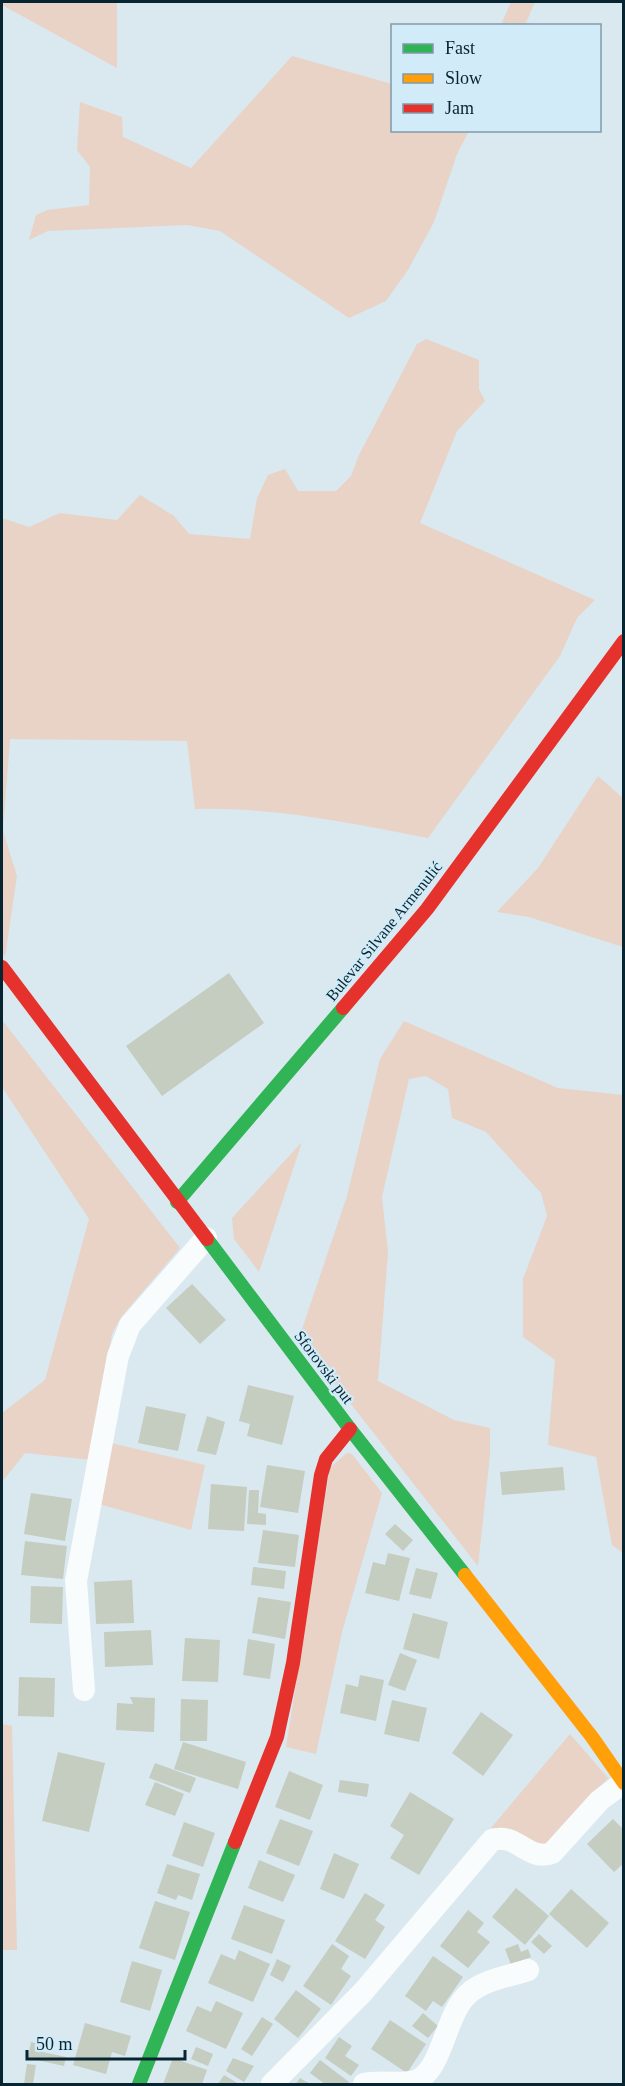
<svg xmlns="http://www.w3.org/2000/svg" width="625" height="2086" font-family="'Times New Roman',serif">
<rect width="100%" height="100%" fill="#dae8f0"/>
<g fill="#e8d3c6">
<polygon points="2,2 117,2 117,68 2,5"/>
<polygon points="511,2 535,2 525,25 501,25"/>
<polygon points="292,56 392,84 392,130 469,131 457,154 434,222 408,270 386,301 349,318 220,231 187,225 48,231 29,240 36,215 47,210 89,205 90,167 77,150 80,102 122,117 123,137 191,168"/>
<path d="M 426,339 L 479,360 L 479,389 L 485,401 L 457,431 L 420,523 L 595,600 L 577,618 L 560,656 L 428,838 C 350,823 274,807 195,809 L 187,741 L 10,739 L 3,831 L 17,876 L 5,957 L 2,952 L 2,518 L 29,527 L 60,513 L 117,520 L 140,495 L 174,516 L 189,534 L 250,539 L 257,498 L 268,475 L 285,469 L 298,491 L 336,491 L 351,476 L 359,455 L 417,344 Z"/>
<polygon points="598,776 623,798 623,947 529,917 497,912 538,868"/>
<polygon points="2,1020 180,1248 121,1317 112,1334 92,1460 25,1453 2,1482 2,1413 45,1380 89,1219 2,1087"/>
<polygon points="404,1021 558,1088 623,1095 623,1553 612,1545 596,1457 548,1445 555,1360 523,1337 523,1279 547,1216 541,1193 486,1132 452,1118 448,1089 426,1076 409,1079 382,1197 388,1252 378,1381 454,1420 490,1428 490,1455 478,1566 299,1338 347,1196 380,1059"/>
<polygon points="302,1142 259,1272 234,1239 232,1218"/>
<polygon points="111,1443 205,1465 191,1530 99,1504"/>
<polygon points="347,1453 352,1454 382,1493 342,1632 316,1754 286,1747 330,1468"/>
<polygon points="2,1724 12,1726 17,1950 2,1950"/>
<polygon points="570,1734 608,1778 543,1847 514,1830 491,1828"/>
</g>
<g fill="#c5ccc0">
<polygon points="229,973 264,1023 162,1096 126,1046"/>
<polygon points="192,1284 226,1320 200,1344 166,1308"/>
<polygon points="248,1385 294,1396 282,1445 247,1436 250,1424 239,1421"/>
<polygon points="146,1406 186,1414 178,1451 138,1443"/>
<polygon points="207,1416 225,1422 216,1455 197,1451"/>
<polygon points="267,1465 305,1471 298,1513 260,1507"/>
<polygon points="563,1467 565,1490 502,1495 500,1472"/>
<polygon points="211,1484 247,1487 244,1531 208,1529"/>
<polygon points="249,1490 259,1490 258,1513 266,1514 266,1525 247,1524"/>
<polygon points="31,1493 72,1499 65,1541 24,1534"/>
<polygon points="395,1524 413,1540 403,1551 385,1534"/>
<polygon points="263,1530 299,1535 295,1567 258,1563"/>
<polygon points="25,1541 67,1546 63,1579 21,1575"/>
<polygon points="388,1553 410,1558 399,1601 365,1593 373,1562 385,1565"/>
<polygon points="253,1567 286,1571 284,1589 251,1585"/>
<polygon points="416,1568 438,1573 431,1599 409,1594"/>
<polygon points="132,1580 134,1623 96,1624 94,1582"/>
<polygon points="31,1586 63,1587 62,1624 30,1623"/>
<polygon points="258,1597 291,1602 285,1639 252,1633"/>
<polygon points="413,1613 448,1622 439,1659 403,1649"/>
<polygon points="151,1630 153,1665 105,1667 104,1632"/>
<polygon points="185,1638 220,1640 218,1682 182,1681"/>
<polygon points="248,1639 275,1644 270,1679 243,1675"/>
<polygon points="400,1653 417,1660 405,1691 388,1685"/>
<polygon points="360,1675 384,1680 376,1721 340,1713 346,1684 358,1687"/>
<polygon points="19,1677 55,1678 54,1717 18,1716"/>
<polygon points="130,1697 155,1698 154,1732 116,1730 117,1703 133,1704"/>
<polygon points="181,1699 208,1700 207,1741 180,1741"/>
<polygon points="392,1700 427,1708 419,1742 384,1734"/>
<polygon points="481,1712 513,1735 483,1776 452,1753"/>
<polygon points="183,1742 246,1762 238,1789 174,1769"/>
<polygon points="58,1752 105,1763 89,1832 42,1821"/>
<polygon points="155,1763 196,1778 190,1793 149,1778"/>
<polygon points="289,1771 323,1785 310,1820 275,1807"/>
<polygon points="340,1780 369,1784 367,1797 338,1792"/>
<polygon points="155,1782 184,1794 175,1816 145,1805"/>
<polygon points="410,1792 454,1819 419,1875 390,1858 404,1835 390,1826"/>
<polygon points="280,1819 313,1831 299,1866 266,1853"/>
<polygon points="613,1819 624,1830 624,1863 614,1872 587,1844"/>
<polygon points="184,1822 215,1833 203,1867 172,1856"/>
<polygon points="334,1853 359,1864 344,1899 320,1889"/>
<polygon points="259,1860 295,1875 283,1902 248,1888"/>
<polygon points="167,1864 200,1874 192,1900 178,1895 176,1900 157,1893"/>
<polygon points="516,1888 549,1916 525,1945 492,1917"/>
<polygon points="571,1889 609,1923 587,1948 549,1914"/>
<polygon points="365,1893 385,1905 375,1920 385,1927 365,1959 335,1941"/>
<polygon points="155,1901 190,1912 175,1960 139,1948"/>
<polygon points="244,1905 285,1920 272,1954 231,1939"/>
<polygon points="468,1910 484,1923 477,1932 490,1942 468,1968 440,1946"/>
<polygon points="539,1934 552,1946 544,1954 531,1942"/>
<polygon points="332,1944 349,1956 341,1969 351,1976 331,2005 303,1986"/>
<polygon points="518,1944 521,1952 528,1949 531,1957 511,1965 505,1949"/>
<polygon points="239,1950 270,1964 253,2002 208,1983 221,1954 235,1960"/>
<polygon points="433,1956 463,1977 442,2007 433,2001 426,2011 405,1996"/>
<polygon points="277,1959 291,1966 283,1982 270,1975"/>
<polygon points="132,1961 162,1970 150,2011 120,2002"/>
<polygon points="296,1990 321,2009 298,2038 274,2019"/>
<polygon points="216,2001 243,2013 226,2049 186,2031 197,2006 211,2012"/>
<polygon points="423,2013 438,2026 428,2038 412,2026"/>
<polygon points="262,2017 273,2024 252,2056 241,2049"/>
<polygon points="390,2020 426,2044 407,2073 371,2049"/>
<polygon points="85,2023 131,2036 125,2056 112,2052 106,2074 73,2065"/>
<polygon points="339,2037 352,2046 345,2056 359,2065 351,2076 325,2058"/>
<polygon points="31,2042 44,2045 43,2052 66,2057 64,2066 28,2058"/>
<polygon points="196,2047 213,2054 208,2066 191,2059"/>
<polygon points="173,2058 207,2070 202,2084 163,2084"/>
<polygon points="233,2058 254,2066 244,2082 226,2071"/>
<polygon points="320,2060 349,2082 346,2084 325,2084 310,2073"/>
<polygon points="27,2064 36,2065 33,2084 24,2084"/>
<polygon points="224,2075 239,2084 218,2084"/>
<polygon points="300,2078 310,2084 296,2084"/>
</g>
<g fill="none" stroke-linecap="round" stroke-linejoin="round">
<g stroke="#f9fcfd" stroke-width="22">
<polyline points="84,1690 76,1581 118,1356 130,1325 206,1238"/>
<path d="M 272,2084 L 363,1992 L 492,1840 C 517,1832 528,1862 552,1853 L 600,1800 L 623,1783"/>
<path d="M 364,2084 C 381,2080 402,2086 418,2080 C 443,2067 445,2015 468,1994 C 483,1980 510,1976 528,1970"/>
</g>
<g stroke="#30b455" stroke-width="14">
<polyline points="177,1202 343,1008"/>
<polyline points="207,1239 350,1429 465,1575"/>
<polyline points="139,2084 235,1842"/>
</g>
<polyline stroke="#ff9f0a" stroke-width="14" points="465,1575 592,1737 624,1783"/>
<g stroke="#e5322d" stroke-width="14">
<polyline points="2,967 207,1239"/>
<polyline points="343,1008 427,909 624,641"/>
<polyline points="235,1842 277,1737 293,1663 321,1475 326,1459 350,1429"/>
</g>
</g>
<g text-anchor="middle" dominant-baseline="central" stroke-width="4.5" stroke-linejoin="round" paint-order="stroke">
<g font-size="16" fill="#072431" stroke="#d1ebf9">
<text transform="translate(384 931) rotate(-51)">Bulevar Silvane Armenulić</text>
<text transform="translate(324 1367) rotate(53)">Sforovski put</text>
</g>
</g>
<rect width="625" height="2086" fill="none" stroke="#072431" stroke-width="6"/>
<rect x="391" y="24" width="210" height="108" fill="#d1ebf9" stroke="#809ba9" stroke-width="1.5"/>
<rect x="403" y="44" width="30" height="9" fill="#30b455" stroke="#809ba9" stroke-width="1.5"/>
<text x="445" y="54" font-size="18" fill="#072431">Fast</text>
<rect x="403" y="74" width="30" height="9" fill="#ff9f0a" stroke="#809ba9" stroke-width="1.5"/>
<text x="445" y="84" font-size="18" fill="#072431">Slow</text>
<rect x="403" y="104" width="30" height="9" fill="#e5322d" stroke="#809ba9" stroke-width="1.5"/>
<text x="445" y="114" font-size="18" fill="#072431">Jam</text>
<path d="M27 2050v9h158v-9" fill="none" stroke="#072431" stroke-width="3"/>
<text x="36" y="2050" font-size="18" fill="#072431" stroke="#d1ebf9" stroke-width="4.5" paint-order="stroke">50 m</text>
</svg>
